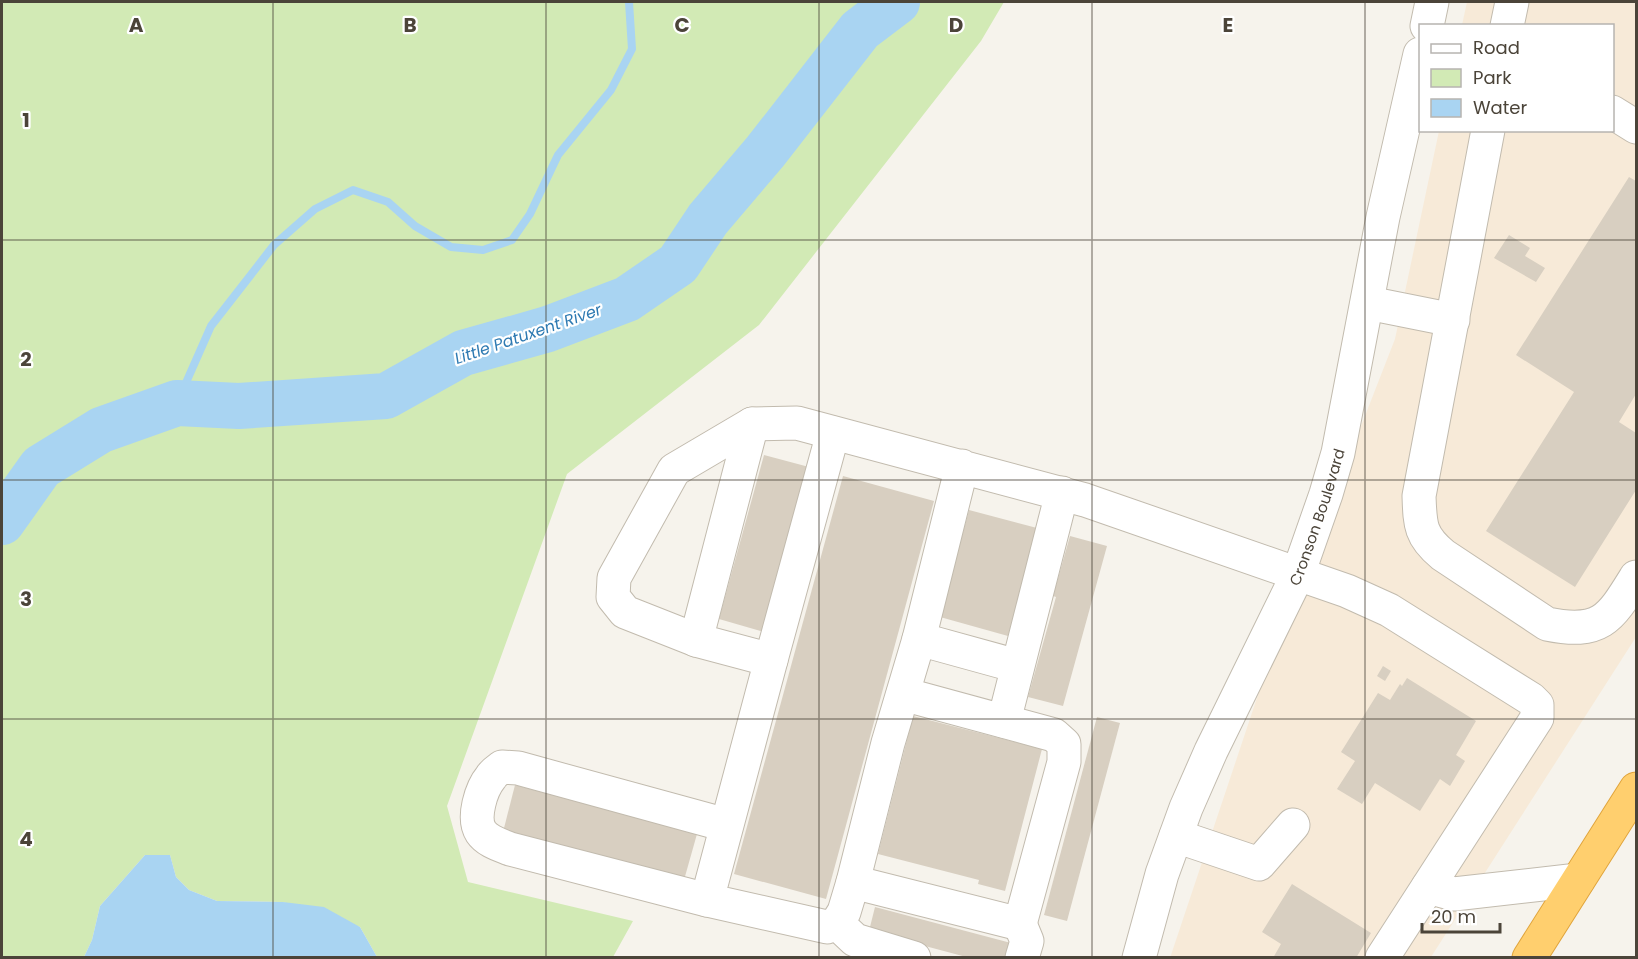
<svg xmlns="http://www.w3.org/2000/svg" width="1638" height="959" font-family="Poppins,sans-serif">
<rect width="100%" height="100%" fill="#f6f3ec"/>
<polygon fill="#f7ead8" points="1467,2 1636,2 1636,637 1431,957 1170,958 1268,665 1395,339 1439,131 1612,130 1612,26 1462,25"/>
<polygon fill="#d2eab5" points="2,2 1004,2 981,41 759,325 567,474 447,806 468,882 633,921 613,957 377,957 360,927 283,902 217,901 189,890 176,877 170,855 145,855 100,906 92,940 84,957 2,958"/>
<polygon fill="#a9d4f2" points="145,855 170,855 176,877 189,890 217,901 283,902 324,907 360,927 377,957 84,957 92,940 100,906"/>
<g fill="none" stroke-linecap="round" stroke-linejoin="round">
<polyline stroke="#a9d4f2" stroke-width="8" points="177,403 211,326 274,245 315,209 353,190 388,202 415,226 451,247 483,250 512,240 530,214 558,155 611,90 632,49 629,2"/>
<polyline stroke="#a9d4f2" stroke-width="46" points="2,522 41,467 101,430 177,403 239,406 386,396 463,353 548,329 627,299 678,264 708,219 765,152 860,30 897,2"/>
</g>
<g fill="#d8cfc1">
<polygon points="1629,177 1636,181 1636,394 1619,422 1636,433 1636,490 1575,587 1486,531 1574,392 1516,355"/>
<polygon points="1509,235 1530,248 1525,256 1545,268 1536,282 1494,258"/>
<polygon points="764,455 809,467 764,632 719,619"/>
<polygon points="843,476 934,501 826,899 734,874"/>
<polygon points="969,510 1037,528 1008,636 940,617"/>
<polygon points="1070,536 1107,546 1063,706 1028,697 1056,597 1053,596"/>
<polygon points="1383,666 1391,671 1385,681 1377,676"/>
<polygon points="1407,678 1476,721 1456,755 1465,761 1450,786 1440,779 1420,811 1375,783 1362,804 1337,789 1355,761 1341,752 1378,693 1390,700 1400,684 1402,686"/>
<polygon points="913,716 1042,749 1005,891 978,884 979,880 878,854"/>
<polygon points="1097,717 1120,723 1067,921 1044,915"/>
<polygon points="515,785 697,834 684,880 503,832"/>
<polygon points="1292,884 1371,933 1356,958 1273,958 1281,944 1262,932"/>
<polygon points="875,907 1011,943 1007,958 970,958 869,931"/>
</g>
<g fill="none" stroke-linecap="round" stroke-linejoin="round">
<g stroke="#c2bbae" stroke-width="35">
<g id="minor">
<polyline points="1427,26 1432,2"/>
<polyline points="1507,26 1512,2"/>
<polyline points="1612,112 1636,127"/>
<path d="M 1488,130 L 1419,496 C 1420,525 1420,536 1443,555 L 1547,624 C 1601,635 1610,619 1636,577"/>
<polyline points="1368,303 1453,320"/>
<polyline points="962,466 919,639 888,743 853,882 844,912 837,923 827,927 707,900 771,660 696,640 625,612 613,597 614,578 674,470 752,424 797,423 1085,500 1347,591 1389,610 1531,699 1537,705 1537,718 1382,958"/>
<polyline points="919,639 1017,666"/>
<polyline points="696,640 752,424"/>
<polyline points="771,660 833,433"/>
<polyline points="1004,721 1062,493"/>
<polyline points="1176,836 1259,864 1293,825"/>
<polyline points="853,882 1020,924 1064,762 1064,744 1054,735 903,694"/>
<polyline points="1428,887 1454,894 1578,880"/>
<path d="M 707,900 L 510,849 C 500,845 487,841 481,832 C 472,818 481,789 491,777 C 493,773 498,770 502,767 L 518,768 L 726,825"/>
<polyline points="837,923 855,940 914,958"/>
<polyline points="1020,924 1027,941 1022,958"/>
<path id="s1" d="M 1139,958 L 1162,874 L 1186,808 L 1211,751 L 1298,574 L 1326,494 L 1338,453 L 1383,217 L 1420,54"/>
</g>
</g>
<g stroke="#e0a43c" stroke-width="35">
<polyline id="highway" points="1529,958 1636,789"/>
</g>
<use href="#minor" stroke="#fff" stroke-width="33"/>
<use href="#highway" stroke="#ffcf6e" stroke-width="33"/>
</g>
<path fill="none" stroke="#4b4439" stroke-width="1.5" stroke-opacity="0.55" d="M 273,2 L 273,958M 546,2 L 546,958M 819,2 L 819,958M 1092,2 L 1092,958M 1365,2 L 1365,958M 2,240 L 1636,240M 2,480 L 1636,480M 2,719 L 1636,719"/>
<g text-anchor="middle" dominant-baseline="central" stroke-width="4.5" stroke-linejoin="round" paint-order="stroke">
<g font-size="15" fill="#4b4439" stroke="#fff">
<text stroke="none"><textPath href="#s1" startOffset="477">Cronson Boulevard</textPath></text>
</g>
<g font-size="16" font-style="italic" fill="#2e7ab2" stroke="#fff">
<text transform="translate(528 334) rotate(-19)">Little Patuxent River</text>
</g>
</g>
<g font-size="20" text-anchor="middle" font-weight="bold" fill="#4b4439" stroke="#fff" stroke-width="4.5" stroke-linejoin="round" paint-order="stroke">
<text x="136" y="32">A</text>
<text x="410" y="32">B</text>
<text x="682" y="32">C</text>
<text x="956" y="32">D</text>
<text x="1228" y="32">E</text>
<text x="26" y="127">1</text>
<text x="26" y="366">2</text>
<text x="26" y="606">3</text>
<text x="26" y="846">4</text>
</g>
<rect width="1638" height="959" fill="none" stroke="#4b4439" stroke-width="6"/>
<rect x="1419" y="24" width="195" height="108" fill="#ffffff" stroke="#b7b4b0" stroke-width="1.5"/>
<rect x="1431" y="44" width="30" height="9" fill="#ffffff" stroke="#b7b4b0" stroke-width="1.5"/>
<text x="1473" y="54" font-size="18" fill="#4b4439">Road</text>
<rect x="1431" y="69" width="30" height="18" fill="#d2eab5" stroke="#b7b4b0" stroke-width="1.5"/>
<text x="1473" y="84" font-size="18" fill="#4b4439">Park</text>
<rect x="1431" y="99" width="30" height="18" fill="#a9d4f2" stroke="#b7b4b0" stroke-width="1.5"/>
<text x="1473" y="114" font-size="18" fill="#4b4439">Water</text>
<path d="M1422 923v9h78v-9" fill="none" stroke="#4b4439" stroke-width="3"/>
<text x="1431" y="923" font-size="18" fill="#4b4439" stroke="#ffffff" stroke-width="4.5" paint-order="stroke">20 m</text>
</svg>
